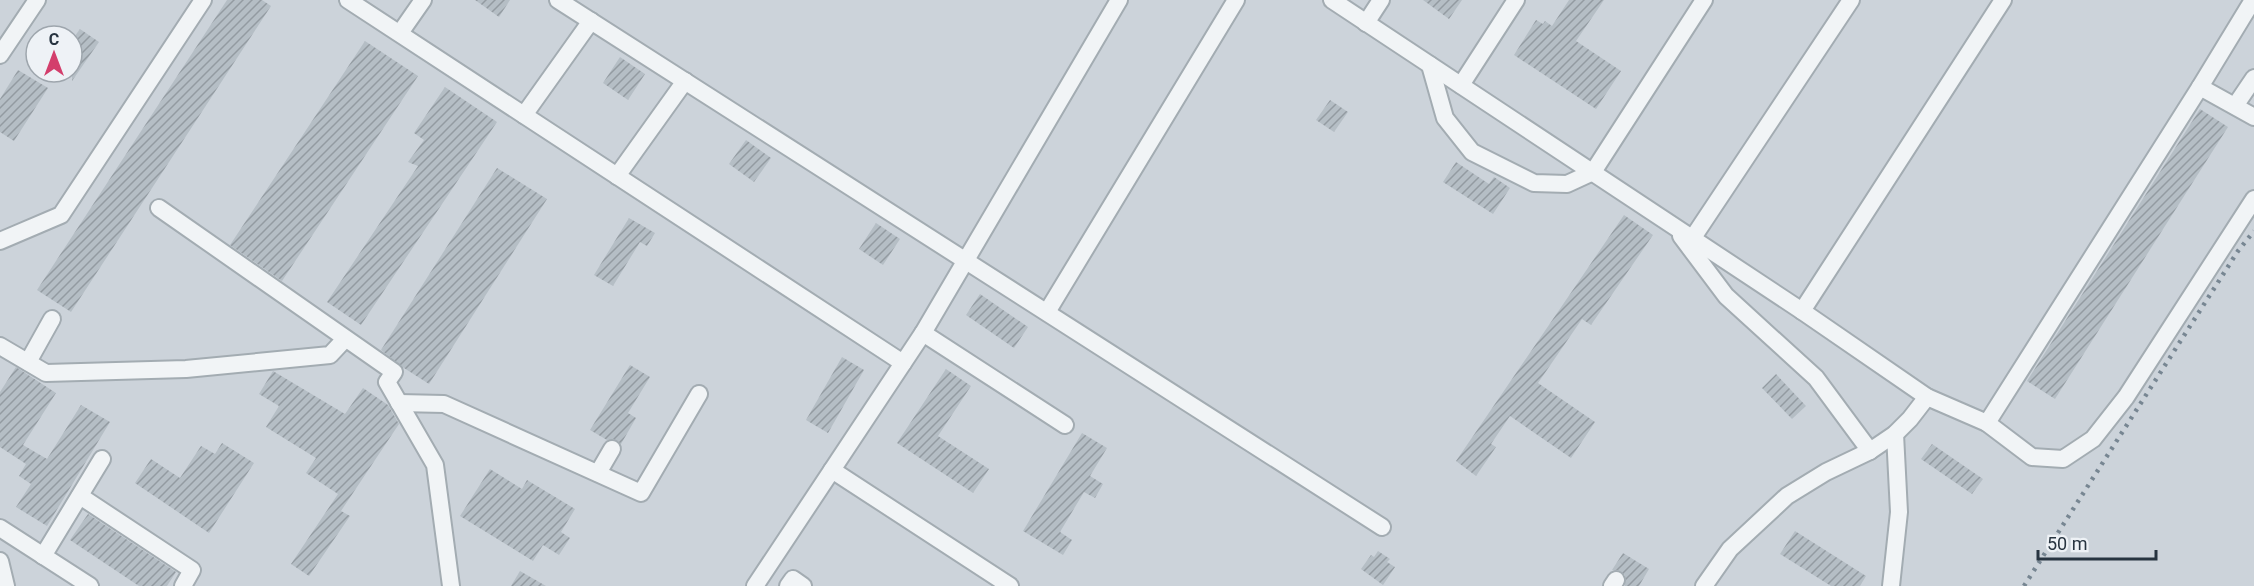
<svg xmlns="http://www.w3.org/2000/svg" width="2254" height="586" font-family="Roboto,sans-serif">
<defs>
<pattern id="building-hatch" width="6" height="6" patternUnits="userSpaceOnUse" patternTransform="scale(1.5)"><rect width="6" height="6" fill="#b5bec5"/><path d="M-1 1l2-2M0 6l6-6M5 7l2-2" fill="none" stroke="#939ba1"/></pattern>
</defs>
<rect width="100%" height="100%" fill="#dee4e8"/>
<path fill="#ccd3da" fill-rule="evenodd" d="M 0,0 L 2254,0 L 2254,586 L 0,586 ZM 36,36 L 72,36 L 72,72 L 36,72 Z"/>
<g fill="url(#building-hatch)">
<polygon points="227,0 262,0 271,6 71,312 37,290"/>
<polygon points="475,0 510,0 499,17"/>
<polygon points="1423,0 1462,0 1449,19"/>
<polygon points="1569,0 1604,0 1576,41 1621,71 1596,109 1514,55 1536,20 1543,24 1545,21 1552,26"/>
<polygon points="80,29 99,42 72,81 72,40"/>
<polygon points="365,41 418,76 282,281 230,245"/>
<polygon points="620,57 645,74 628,100 603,83"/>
<polygon points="18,70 48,88 14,141 0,132 0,99"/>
<polygon points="445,87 497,122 361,325 327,302 418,166 408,162 424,140 414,133"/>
<polygon points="1330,100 1348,112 1334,132 1316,120"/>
<polygon points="2200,109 2228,127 2055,399 2027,381"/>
<polygon points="746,140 771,158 754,182 729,164"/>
<polygon points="1456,162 1489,184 1494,177 1510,188 1493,214 1443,182"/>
<polygon points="497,168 547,199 429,384 404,368 381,350"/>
<polygon points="1624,215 1653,235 1591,325 1582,319 1538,383 1595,422 1571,458 1510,416 1491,444 1496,447 1476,476 1456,461"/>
<polygon points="629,218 655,233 647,246 640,242 613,286 594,275"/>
<polygon points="876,223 900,239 883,265 859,249"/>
<polygon points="980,294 1028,327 1014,348 966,315"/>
<polygon points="842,357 864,370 828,433 806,420"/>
<polygon points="630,365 650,377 628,413 636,418 621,444 613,439 607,440 590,430"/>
<polygon points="16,367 56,393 23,445 47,459 81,405 110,422 47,526 16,507 31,484 19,476 26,464 0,447 0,392"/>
<polygon points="946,369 971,386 938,436 989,469 973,493 897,443"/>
<polygon points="273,371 345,414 363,388 388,405 399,424 341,511 350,516 309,576 291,564 338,494 306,473 316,458 266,427 279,406 259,394"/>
<polygon points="1776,374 1806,406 1792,419 1762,388"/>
<polygon points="1082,433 1107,448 1090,476 1103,484 1095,498 1084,492 1060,532 1072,540 1063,555 1023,531"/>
<polygon points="222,443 254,463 209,533 135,483 151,459 180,478 201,446 215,454"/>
<polygon points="1932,444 1983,479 1972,494 1921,459"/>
<polygon points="490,469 522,489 527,480 575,509 561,532 570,538 559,555 543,545 533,561 460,516"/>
<polygon points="88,514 176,572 167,586 139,586 70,540"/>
<polygon points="1795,531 1866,576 1860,586 1831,586 1780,554"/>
<polygon points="1378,551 1390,559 1387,562 1395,567 1383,585 1361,569 1371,555 1374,557"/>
<polygon points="1623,553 1649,569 1639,586 1625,586 1625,575 1617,570 1612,570"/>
<polygon points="520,571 546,586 511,586"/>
</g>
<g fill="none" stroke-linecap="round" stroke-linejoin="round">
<g stroke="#a3acb2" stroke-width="20">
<g id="minor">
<polyline points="348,0 903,363"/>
<polyline points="558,0 1382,527"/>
<polyline points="1332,0 1802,311 1927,397 1987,423 2200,87 2253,0"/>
<polyline points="1366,23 1381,0"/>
<polyline points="400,33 423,0"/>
<polyline points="0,55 37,0"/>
<polyline points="1430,65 1445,118 1472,152 1534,183 1567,184 1593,172 1704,0"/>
<polyline points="1461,85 1516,0"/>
<polyline points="2200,87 2254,117"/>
<polyline points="2235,106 2254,78"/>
<polyline points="524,115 591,21"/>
<polyline points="617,176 685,81"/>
<polyline points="159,208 394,372 387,382 435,465 451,586"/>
<polyline points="1681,236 1726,296 1816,378 1870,451"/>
<polyline points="1692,239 1851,0"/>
<polyline points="0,241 61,215 203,0"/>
<polyline points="1802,311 2003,0"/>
<polyline points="1047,312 1236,0"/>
<polyline points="923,333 1065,425"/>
<polyline points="0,346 46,373 186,369 330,355 345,339"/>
<polyline points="28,362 52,319"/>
<polyline points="399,403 444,404 641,493 699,394"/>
<polyline points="1987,423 2032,457 2063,459 2093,439 2126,397 2254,199"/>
<polyline points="832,470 1010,586"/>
<polyline points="598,473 612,449"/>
<polyline points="80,496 192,570 183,586"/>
<polyline points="0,528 90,586"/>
<polyline points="43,556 102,459"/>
<polyline points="0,561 6,586"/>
<polyline points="755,586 923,333 1119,0"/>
<polyline points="788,586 793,579 803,586"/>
<polyline points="1612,586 1616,580"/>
<polyline points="1704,586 1730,549 1787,496 1826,472 1870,451 1895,434 1910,419 1927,397"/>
<polyline points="1891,586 1899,512 1895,434"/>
</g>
</g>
<use href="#minor" stroke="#f1f4f6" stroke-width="16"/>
<polyline stroke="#778692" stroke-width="4.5" stroke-dasharray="3 6" stroke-linecap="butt" points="2024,586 2238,251 2254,231"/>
</g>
<g transform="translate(54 54)"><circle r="28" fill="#eef2f6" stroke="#9ea6ad" stroke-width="1.5"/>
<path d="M0-4.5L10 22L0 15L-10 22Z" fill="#d33e6c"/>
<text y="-9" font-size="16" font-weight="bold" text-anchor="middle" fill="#273440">С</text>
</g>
<path d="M2038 550v9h118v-9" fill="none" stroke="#273440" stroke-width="3"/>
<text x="2047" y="550" font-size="18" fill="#273440" stroke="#eef2f6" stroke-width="4.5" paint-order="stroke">50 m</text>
</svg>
